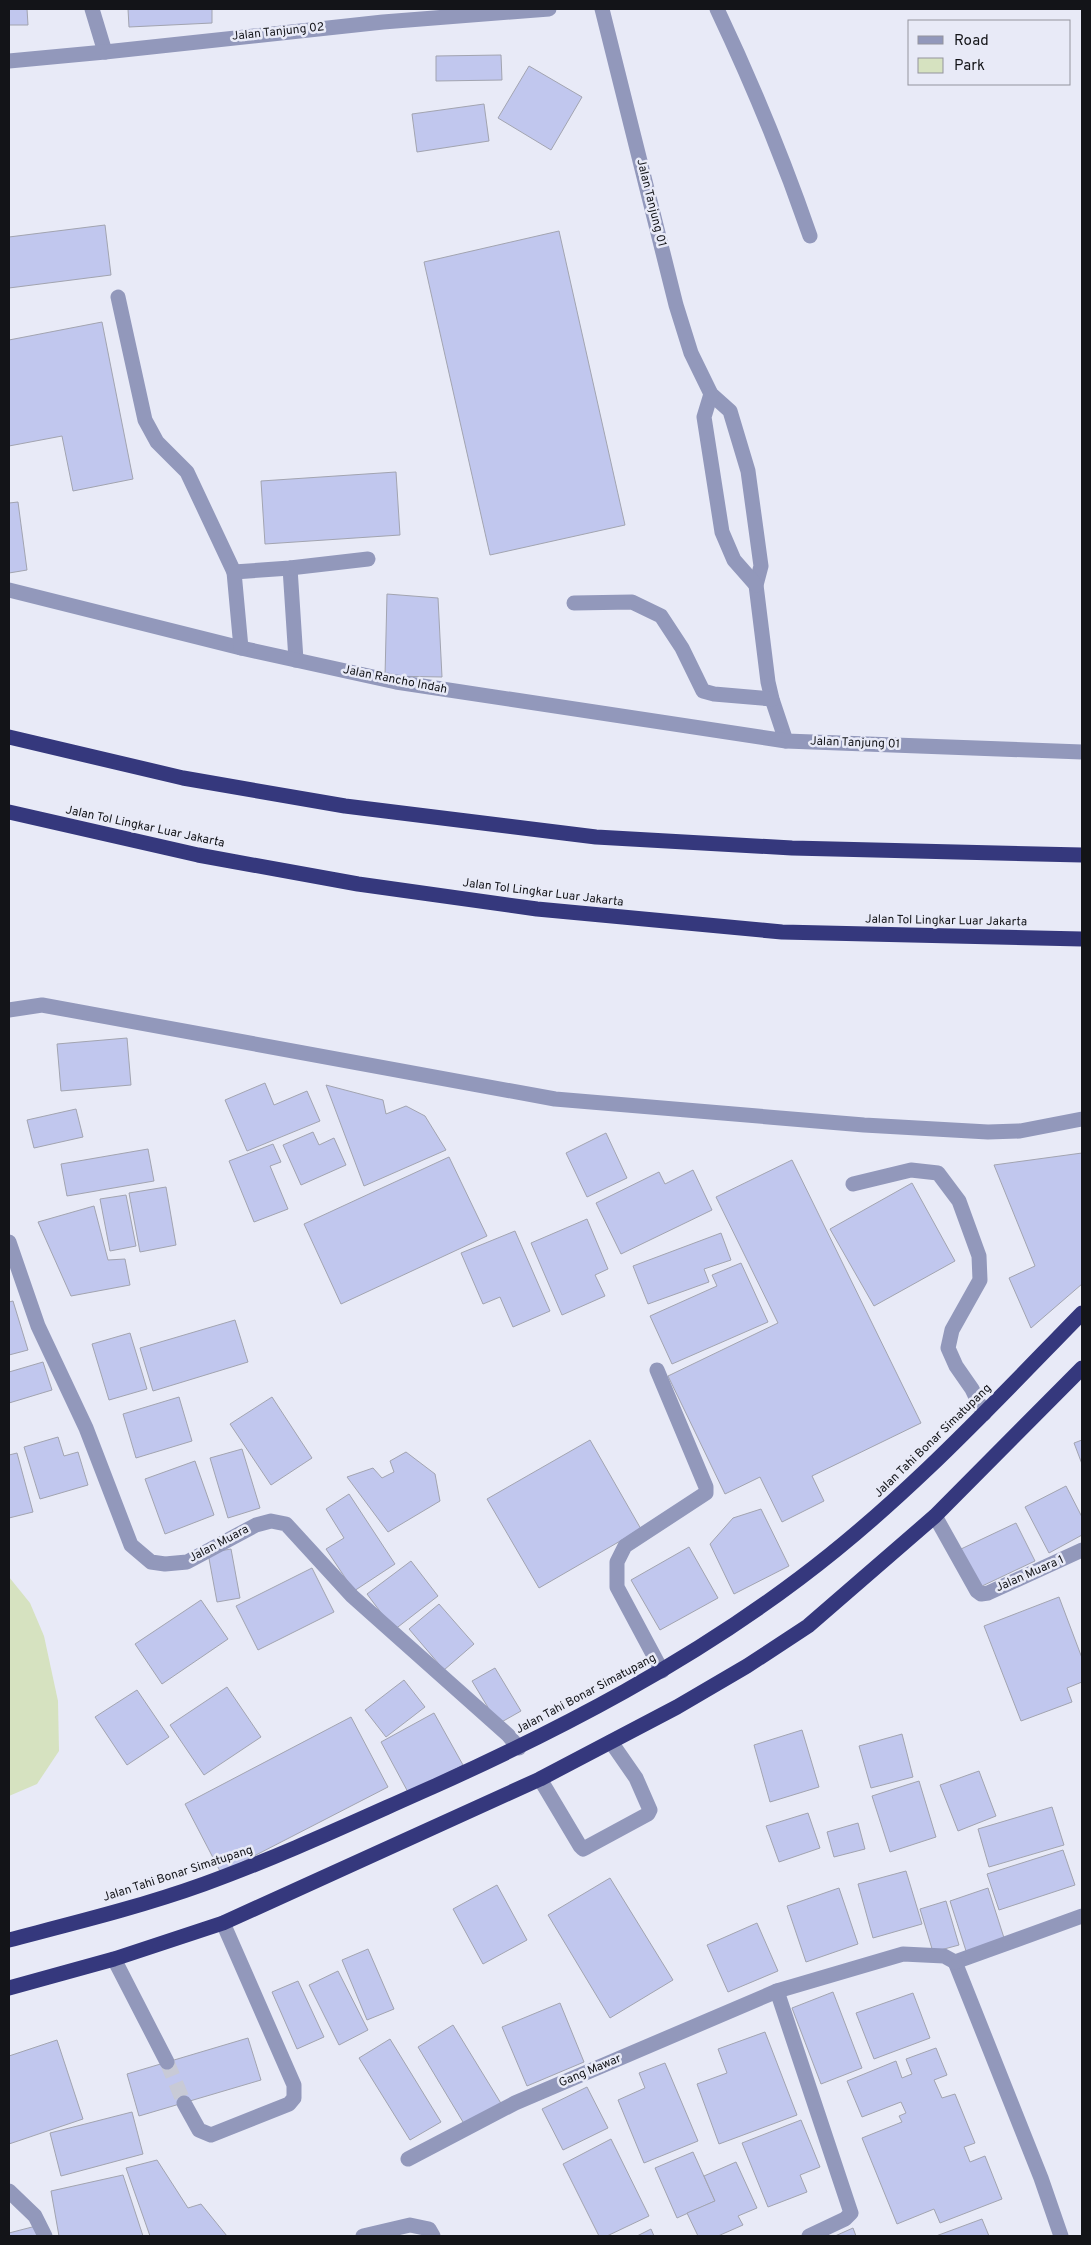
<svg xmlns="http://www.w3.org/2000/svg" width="1091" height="2245" font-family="Overpass,sans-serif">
<rect width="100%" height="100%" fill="#e8eaf7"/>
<polygon fill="#d6e2c0" points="9,1577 30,1603 44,1636 58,1701 59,1751 37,1784 9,1796"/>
<g fill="#c1c7ee" stroke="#a2a4b0">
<polygon points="9,9 27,9 28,25 9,25"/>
<polygon points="128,9 212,9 212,23 129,27"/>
<polygon points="501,55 502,80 436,81 436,56"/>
<polygon points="529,66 582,97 551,150 498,118"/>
<polygon points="484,104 489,141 417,152 412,114"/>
<polygon points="105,225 111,275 9,288 9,237"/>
<polygon points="559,231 625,525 490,555 424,262"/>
<polygon points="102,322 133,479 73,491 62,436 9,446 9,340"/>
<polygon points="396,472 400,535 265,544 261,481"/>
<polygon points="18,502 27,570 9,573 9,503"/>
<polygon points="387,594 438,598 442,677 385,676"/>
<polygon points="127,1038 131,1085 61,1091 57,1044"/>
<polygon points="265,1083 274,1105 307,1091 320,1121 247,1151 225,1100"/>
<polygon points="326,1085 383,1100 386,1114 406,1106 425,1116 446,1150 364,1186"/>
<polygon points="76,1109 83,1137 34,1148 27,1120"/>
<polygon points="313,1132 319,1145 334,1138 346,1165 301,1185 283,1145"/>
<polygon points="606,1133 627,1178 587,1197 566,1153"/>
<polygon points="273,1144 281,1162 270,1166 288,1209 254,1222 229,1161"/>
<polygon points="148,1149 154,1181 67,1196 61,1164"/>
<polygon points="1082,1153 1082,1284 1031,1328 1009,1278 1035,1266 994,1165"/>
<polygon points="449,1157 487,1236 341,1304 304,1224"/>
<polygon points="792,1160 921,1423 812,1476 824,1501 782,1522 760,1477 725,1494 668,1376 778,1323 716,1197"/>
<polygon points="693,1170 712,1210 621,1254 596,1203 659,1172 665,1184"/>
<polygon points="912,1183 955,1261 874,1306 830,1229"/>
<polygon points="166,1187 176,1245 140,1252 129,1193"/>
<polygon points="126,1195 136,1246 110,1251 100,1199"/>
<polygon points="94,1206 108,1260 125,1259 130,1285 71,1296 38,1222"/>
<polygon points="587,1219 608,1269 595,1275 605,1296 562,1315 531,1243"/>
<polygon points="515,1231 550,1311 513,1327 500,1297 483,1304 461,1253"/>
<polygon points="721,1233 731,1260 704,1269 709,1282 648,1304 633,1266"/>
<polygon points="741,1263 768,1322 672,1364 650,1316 717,1286 712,1275"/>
<polygon points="13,1301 28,1350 9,1355 9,1302"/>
<polygon points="235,1320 248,1362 153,1391 140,1348"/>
<polygon points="130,1333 147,1389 109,1400 92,1344"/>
<polygon points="43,1362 52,1390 9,1403 9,1372"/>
<polygon points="179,1397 192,1441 136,1458 123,1414"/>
<polygon points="272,1397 312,1458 271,1485 230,1424"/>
<polygon points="58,1437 64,1456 78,1452 88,1485 40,1499 24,1447"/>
<polygon points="590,1440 641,1529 539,1588 487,1499"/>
<polygon points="1082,1440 1082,1464 1074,1443"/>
<polygon points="242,1449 260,1508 228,1518 210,1458"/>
<polygon points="406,1452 435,1474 440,1501 388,1532 347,1477 373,1468 382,1478 394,1472 390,1461"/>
<polygon points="17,1453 33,1512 9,1518 9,1455"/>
<polygon points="195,1461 214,1515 165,1534 145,1479"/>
<polygon points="1066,1486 1082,1517 1082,1535 1049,1553 1025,1507"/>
<polygon points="349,1494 395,1564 354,1591 326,1549 344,1538 326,1509"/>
<polygon points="761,1509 789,1566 734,1594 710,1544 733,1518"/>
<polygon points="1016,1523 1035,1561 980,1587 961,1549"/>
<polygon points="689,1547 718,1598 660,1630 631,1580"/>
<polygon points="231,1549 240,1598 217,1602 208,1553"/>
<polygon points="411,1561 438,1596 394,1630 367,1594"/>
<polygon points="312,1568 334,1612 258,1650 236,1606"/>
<polygon points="1059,1597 1082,1658 1082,1682 1067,1688 1072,1702 1021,1721 984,1626"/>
<polygon points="201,1600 228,1639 162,1684 135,1644"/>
<polygon points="439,1604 474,1644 444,1670 409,1629"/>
<polygon points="495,1668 521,1711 498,1724 472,1681"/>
<polygon points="404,1680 425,1707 386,1737 365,1710"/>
<polygon points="227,1687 261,1737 204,1775 170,1725"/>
<polygon points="137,1690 169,1737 127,1765 95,1717"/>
<polygon points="434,1713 463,1765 409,1794 381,1742"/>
<polygon points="351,1717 388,1787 221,1873 185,1804"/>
<polygon points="802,1730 819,1787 770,1802 754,1745"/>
<polygon points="902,1734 913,1777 871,1788 859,1746"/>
<polygon points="979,1771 996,1816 958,1831 940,1785"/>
<polygon points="919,1781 936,1837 890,1852 872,1796"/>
<polygon points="1052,1807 1064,1845 989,1867 978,1829"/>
<polygon points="808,1813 820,1848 779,1862 766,1826"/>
<polygon points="858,1823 865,1849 834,1857 827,1832"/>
<polygon points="1063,1850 1075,1885 999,1910 987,1874"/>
<polygon points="906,1871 922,1924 873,1938 858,1884"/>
<polygon points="610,1878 673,1980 610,2018 548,1915"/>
<polygon points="497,1885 527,1940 483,1964 453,1909"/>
<polygon points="839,1888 858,1944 806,1962 787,1906"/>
<polygon points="988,1888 1005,1941 967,1954 950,1901"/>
<polygon points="946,1901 959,1945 933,1952 920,1909"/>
<polygon points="757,1923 778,1971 728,1992 707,1945"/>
<polygon points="368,1949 394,2009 367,2020 342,1960"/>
<polygon points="338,1971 368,2030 339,2045 309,1985"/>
<polygon points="298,1981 324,2037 297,2049 272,1992"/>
<polygon points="833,1992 862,2068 821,2084 792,2008"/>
<polygon points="913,1993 930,2038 874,2059 856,2013"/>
<polygon points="560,2003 584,2062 527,2086 502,2027"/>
<polygon points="453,2025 502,2105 466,2127 418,2047"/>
<polygon points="765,2032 797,2115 719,2144 697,2084 727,2073 718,2049"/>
<polygon points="248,2038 261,2080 139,2116 127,2074"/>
<polygon points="390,2039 441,2122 410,2140 359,2058"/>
<polygon points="57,2040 83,2119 9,2144 9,2056"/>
<polygon points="936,2048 947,2075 934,2080 942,2098 955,2094 975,2143 964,2147 970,2162 985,2156 1002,2199 940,2223 934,2209 897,2224 862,2138 902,2122 899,2116 906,2113 901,2102 862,2117 847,2081 896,2061 902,2078 912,2074 906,2059"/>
<polygon points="665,2063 698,2141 644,2163 618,2100 645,2088 639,2073"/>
<polygon points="587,2087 608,2128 563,2150 542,2109"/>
<polygon points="132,2112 143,2154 61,2176 50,2133"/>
<polygon points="801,2120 820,2167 800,2175 807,2192 768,2207 742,2143"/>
<polygon points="611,2139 649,2216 607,2236 599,2236 563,2164"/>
<polygon points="693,2152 715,2201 677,2218 655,2168"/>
<polygon points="157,2160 188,2208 201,2204 227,2236 150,2236 126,2168"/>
<polygon points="736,2162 757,2208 738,2216 743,2225 718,2236 698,2236 687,2213 715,2201 704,2176"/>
<polygon points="123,2175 143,2236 59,2236 51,2191"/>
<polygon points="982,2219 989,2236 936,2236"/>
<polygon points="36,2226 38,2236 9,2236 9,2233"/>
<polygon points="853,2228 856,2236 835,2236"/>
<polygon points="651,2229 654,2236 637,2236"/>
</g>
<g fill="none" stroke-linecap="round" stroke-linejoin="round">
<polyline stroke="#c8cad6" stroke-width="15" stroke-dasharray="15 8" stroke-linecap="butt" points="167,2062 184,2103"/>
<g stroke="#9298bb" stroke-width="15">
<polyline points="92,9 105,52"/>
<polyline points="602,9 676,305 691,353 711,394 730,411 748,471 761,566 756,585 768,682 772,699 786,741"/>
<path d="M 717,9 C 752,83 783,158 810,236"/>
<polyline points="9,61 105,52 383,22 549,9"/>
<polyline points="118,297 145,420 157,442 187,472 234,572"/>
<polyline points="711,394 704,417 722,532 734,560 756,585"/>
<polyline points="290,568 296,660"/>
<polyline points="9,590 241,648 396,682 786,741 1082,752"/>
<polyline points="574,603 632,602 661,616 682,648 703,691 714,694 772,699"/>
<polyline points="241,648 234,572 290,568 368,559"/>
<polyline points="9,1010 42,1005 555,1099 864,1125 988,1132 1020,1131 1082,1119"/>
<polyline points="853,1184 911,1170 938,1173 959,1201 979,1256 980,1280 952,1330 948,1348 956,1366 972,1389 984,1414"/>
<polyline points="9,1242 38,1326 86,1428 131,1545 151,1562 165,1564 187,1562 256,1525 271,1521 286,1524 352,1596 508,1735 519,1748"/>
<polyline points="657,1370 706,1487 706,1493 625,1546 617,1562 617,1587 662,1671"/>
<polyline points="935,1516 977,1591 981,1594 988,1593 1082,1550"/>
<polyline points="540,1779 580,1846 583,1849 587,1847 648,1814 650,1810 636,1778 611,1742"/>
<polyline points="114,1959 167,2062"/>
<polyline points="955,1962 1041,2178 1061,2236"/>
<polyline points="955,1962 1082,1916"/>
<polyline points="777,1991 903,1954 944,1956 955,1962"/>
<polyline points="184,2103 199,2130 211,2135 289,2104 294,2098 294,2085 223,1923"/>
<polyline points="408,2159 515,2103 777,1991 851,2213 845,2219 809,2236"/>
<polyline points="9,2191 35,2216 45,2236"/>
<polyline points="363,2236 410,2225 429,2229 433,2236"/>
</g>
<g stroke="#35387d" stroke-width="15">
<polyline points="9,737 183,778 345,806 596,837 792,848 1082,855"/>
<polyline points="9,812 198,855 358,884 537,909 782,932 1082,939"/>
<path d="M 9,1940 C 74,1923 140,1907 204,1884 C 284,1855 360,1819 437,1785 C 565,1727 689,1662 800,1578 C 904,1500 992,1405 1082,1313"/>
<polyline points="9,1988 114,1959 223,1923 540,1779 677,1707 747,1666 808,1626 935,1516 1082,1368"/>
</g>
</g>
<g text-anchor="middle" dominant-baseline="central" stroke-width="5" stroke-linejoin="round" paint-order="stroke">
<g font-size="12" fill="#131418" stroke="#e8eaf7">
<text transform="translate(278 32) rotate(-6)">Jalan Tanjung 02</text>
<text transform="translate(651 203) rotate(76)">Jalan Tanjung 01</text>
<text transform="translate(395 680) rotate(11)">Jalan Rancho Indah</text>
<text transform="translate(855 743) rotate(2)">Jalan Tanjung 01</text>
<text transform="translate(145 827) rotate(12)">Jalan Tol Lingkar Luar Jakarta</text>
<text transform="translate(543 893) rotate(7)">Jalan Tol Lingkar Luar Jakarta</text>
<text transform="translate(946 921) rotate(1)">Jalan Tol Lingkar Luar Jakarta</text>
<text transform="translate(933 1441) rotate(-44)">Jalan Tahi Bonar Simatupang</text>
<text transform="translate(219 1544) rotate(-28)">Jalan Muara</text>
<text transform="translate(1030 1574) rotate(-24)">Jalan Muara 1</text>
<text transform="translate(586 1694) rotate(-28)">Jalan Tahi Bonar Simatupang</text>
<text transform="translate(178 1874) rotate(-18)">Jalan Tahi Bonar Simatupang</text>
<text transform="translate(590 2071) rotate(-23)">Gang Mawar</text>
</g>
</g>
<rect width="1091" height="2245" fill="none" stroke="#131418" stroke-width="20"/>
<rect x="908" y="20" width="162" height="65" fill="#e8eaf7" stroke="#93949e"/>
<rect x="918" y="36" width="25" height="8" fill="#9298bb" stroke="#93949e"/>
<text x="954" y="45" font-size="15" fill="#131418">Road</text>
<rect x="918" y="58" width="25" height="15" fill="#d6e2c0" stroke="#93949e"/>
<text x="954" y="70" font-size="15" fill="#131418">Park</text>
</svg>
